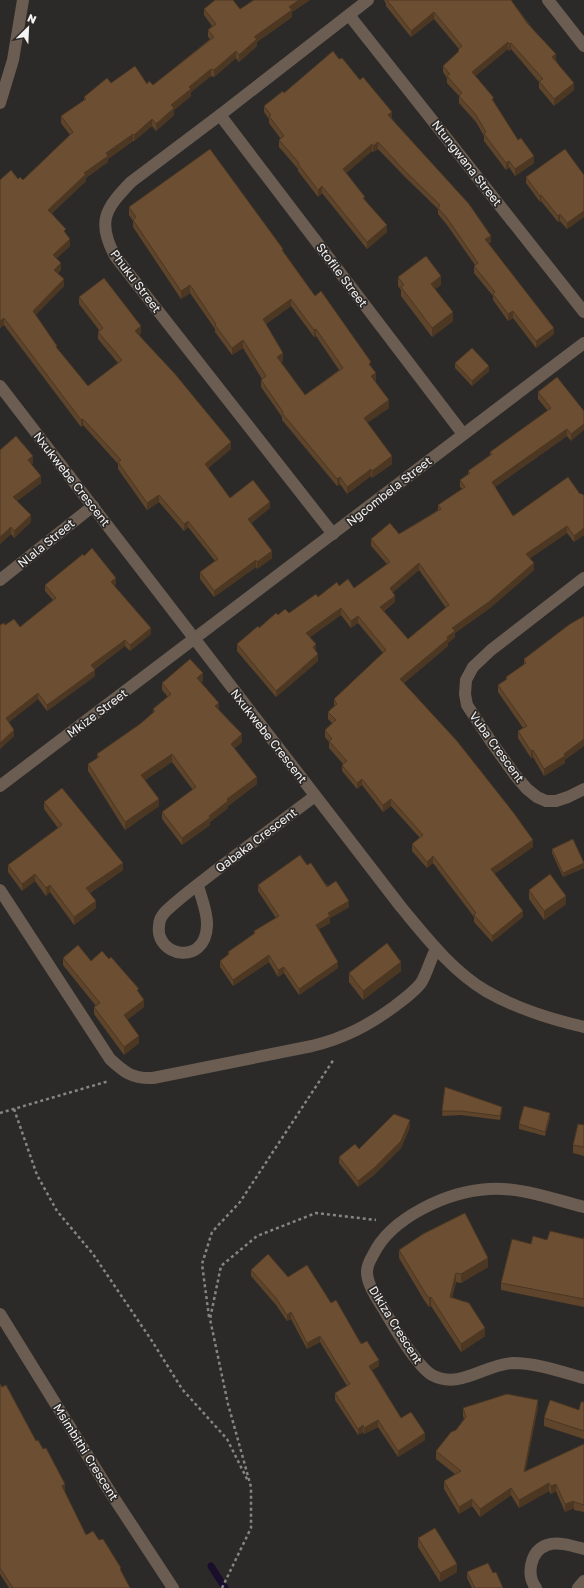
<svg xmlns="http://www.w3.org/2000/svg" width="584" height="1588" font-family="'Golos Text',sans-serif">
<rect width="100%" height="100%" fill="#2c2a28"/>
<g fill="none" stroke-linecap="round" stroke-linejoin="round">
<polyline stroke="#190f2d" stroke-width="7" points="211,1566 225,1588"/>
<g stroke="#878584" stroke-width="2.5" stroke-dasharray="3 3" stroke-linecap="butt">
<polyline points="14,1109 37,1175 57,1211 93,1254 152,1341 182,1389 227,1439 248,1481"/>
<polyline points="0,1113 109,1081"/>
<polyline points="209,1317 202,1264 212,1232 240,1202 334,1059"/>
<polyline points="222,1588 251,1528 251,1487 228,1404 210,1319 221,1266 257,1236 316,1213 376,1220"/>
</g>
<g stroke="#6b5d51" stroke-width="12">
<polyline points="548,0 584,46"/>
<polyline points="349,15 584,312"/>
<polyline points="0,103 13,60 23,0"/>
<polyline points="220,115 463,434"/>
<path d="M 0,386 L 401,907 C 426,937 452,971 486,991 C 517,1009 550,1019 584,1027"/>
<path d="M 333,534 L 115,256 C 96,221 106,208 131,182 L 220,115 L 368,0"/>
<polyline points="584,578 491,650 473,667 466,680 465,694 467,705 490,740 515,775 527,789 537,797 546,801 556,801 568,797 584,789"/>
<polyline points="0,580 93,506"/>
<polyline points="0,786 584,343"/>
<path d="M 198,885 C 201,898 208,913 207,926 C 205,967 155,956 159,926 C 159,920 162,915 166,911 C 184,894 204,880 223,865 C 254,842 284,819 315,796"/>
<path d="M 0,890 L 110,1059 C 124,1072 132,1079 153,1078 L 312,1046 C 345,1038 369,1025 395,1006 C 404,999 414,992 421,983 C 427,973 430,960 436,949"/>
<path d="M 584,1207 C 553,1199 521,1187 489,1189 C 449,1191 391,1217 373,1255 C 370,1260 367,1266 367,1272 C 367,1286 380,1302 387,1315 C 395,1329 419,1368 432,1375 C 460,1390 485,1364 513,1363 C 537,1363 562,1372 584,1378"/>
<polyline points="0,1314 112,1495 173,1588"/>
<path d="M 536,1588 C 526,1575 530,1551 547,1545 C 558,1541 573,1546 584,1549"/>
<polyline points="578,1588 584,1581"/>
</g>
</g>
<g fill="#5d442b" fill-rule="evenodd">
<polygon points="254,0 310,0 292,12 292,17 257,42 257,46 239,62 236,58 214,77 211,76 191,92 191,96 174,110 174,115 156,131 152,126 134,141 133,141 108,159 108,162 86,178 86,181 52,213 66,234 70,246 56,259 61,270 58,273 64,286 35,315 57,348 88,386 118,363 98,339 98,332 99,330 79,304 79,297 141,333 139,335 231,449 208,468 230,498 270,508 251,523 272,558 257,569 256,567 214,597 200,579 200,572 215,561 188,527 184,531 159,502 147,510 118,469 118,464 83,425 81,427 4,325 0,328 18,179 23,180 70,135 61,123 61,116 84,100 84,97 111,83 147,84 153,85 210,39 208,37 208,30 212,26 204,15 204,9 240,9"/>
<polygon points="384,0 511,0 556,60 574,90 554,106 539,88 539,82 511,49 509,51 508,49 475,76 494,102 518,140 534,163 515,176 509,167 506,170 484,141 484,136 476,122 459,103 459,96 447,83 447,78 443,72 443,66 458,53 458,50 459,49 434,19 411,37 386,6 386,4"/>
<polygon points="339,59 392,119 491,242 488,244 554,334 536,348 513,318 508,321 493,300 493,296 474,273 474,266 475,265 447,225 438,214 438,209 405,177 378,149 373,152 372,151 346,173 387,232 367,249 322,193 318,197 298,171 298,169 279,147 279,140 281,139 269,123 269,119 264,112 264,106"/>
<polygon points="584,175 584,217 567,229 560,221 558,222 541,201 540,202 526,183 526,177"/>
<path d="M 129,207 L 283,251 L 315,296 L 371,366 L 376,380 L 375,381 L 389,408 L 367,423 L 392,464 L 372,478 L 371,476 L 347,494 L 340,484 L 337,486 L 282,420 L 282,417 L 261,387 L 261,380 L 262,379 L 243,348 L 232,355 L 215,332 L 215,329 L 190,293 L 181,299 L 133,227 L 133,221 L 129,215 ZM 291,306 L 314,337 L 316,336 L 339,370 L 305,395 L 281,362 L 283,361 L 266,324 Z"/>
<polygon points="398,277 441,285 435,289 453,321 432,337 401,296 401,290 398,286"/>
<polygon points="455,363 489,371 472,386 455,368"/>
<path d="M 538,392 L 584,411 L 571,441 L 567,436 L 495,487 L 513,516 L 580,494 L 583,495 L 584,495 L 584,535 L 574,542 L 567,533 L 530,558 L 534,570 L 490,608 L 455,633 L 455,637 L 448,643 L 448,646 L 404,683 L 533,847 L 494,874 L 523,917 L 492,942 L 474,922 L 474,917 L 433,863 L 427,868 L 412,851 L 412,844 L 420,838 L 391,806 L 383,812 L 362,785 L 357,789 L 342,771 L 342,765 L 343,764 L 329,748 L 329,742 L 325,737 L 325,730 L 332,723 L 328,719 L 328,712 L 334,706 L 334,699 L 383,653 L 358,623 L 351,628 L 341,615 L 310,637 L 316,651 L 318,661 L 276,697 L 237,651 L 237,644 L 278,615 L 289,613 L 339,586 L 354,588 L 387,564 L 371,546 L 371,539 L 399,534 L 438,510 L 438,505 L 462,489 L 460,487 L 460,480 L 468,474 L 468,471 L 490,455 L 490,452 L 548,411 L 538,399 ZM 419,570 L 446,608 L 408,639 L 384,611 L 395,602 L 393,592 Z"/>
<polygon points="0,450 33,463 31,465 41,483 17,501 31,522 14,538 11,534 0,544"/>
<polygon points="116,584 114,585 151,634 130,651 125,646 95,669 95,676 47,711 38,699 9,722 14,736 0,749 5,625 20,627 53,600 45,591 45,585"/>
<polygon points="550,639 565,763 544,776 533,757 531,758 518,738 518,731 523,728 498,692 498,685 506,680 506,677 524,665 524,659"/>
<polygon points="203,681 201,682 219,710 242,742 234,749 257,784 228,806 228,808 210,822 210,825 182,845 162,819 162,812 193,790 172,762 145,780 159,806 125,830 88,771 88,764 97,758 97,754 140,724 153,713 153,709 168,697 162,690 162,683"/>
<polygon points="44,802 123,870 90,893 96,908 74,925 50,892 46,896 35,881 22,891 8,872 8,865 58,828 44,809"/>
<polygon points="552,849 584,863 584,868 563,877 552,853"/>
<polygon points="307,865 349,907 330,918 330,923 319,929 338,968 299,995 284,973 278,977 269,962 233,986 220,967 220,961 228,955 228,952 254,934 254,931 276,918 258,891 258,885"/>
<polygon points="529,890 566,904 544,920 529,899"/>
<polygon points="63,958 91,961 139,993 144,1007 127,1020 139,1043 124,1055 94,1014 94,1007 96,1006 63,965"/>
<polygon points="401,971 363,1000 349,982 349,973"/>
<polygon points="445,1087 502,1111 500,1120 461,1115 442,1116"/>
<polygon points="550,1118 545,1136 519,1129 519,1124"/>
<polygon points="584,1125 584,1156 573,1153 573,1145"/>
<polygon points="410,1127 401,1148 374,1175 358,1187 339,1163 339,1157 359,1149"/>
<polygon points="584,1237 584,1307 501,1290 501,1283 531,1244 547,1240 584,1239"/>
<polygon points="399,1250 488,1267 461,1283 456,1282 452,1298 485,1336 461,1352 431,1306 429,1307 424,1300 399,1258"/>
<polygon points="251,1270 288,1277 331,1303 379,1366 372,1370 401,1418 425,1440 398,1457 378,1427 364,1434 363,1432 358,1435 335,1400 335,1393 347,1386 320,1342 307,1349 291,1319 287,1321 276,1305 251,1276"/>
<polygon points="0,1384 36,1441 65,1490 64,1491 86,1535 99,1540 121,1571 130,1588 9,1588 0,1574"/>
<polygon points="584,1402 584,1439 544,1426 544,1418 579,1410"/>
<polygon points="538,1407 525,1471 584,1444 584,1512 574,1510 574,1508 565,1512 556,1491 551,1494 549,1491 519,1508 511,1495 480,1517 472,1506 459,1514 444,1489 444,1481 455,1474 436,1459 436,1451 456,1430 464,1419 463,1416 463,1408"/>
<polygon points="418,1538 457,1572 440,1582 418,1547"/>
<polygon points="467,1572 493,1573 503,1588 472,1588 467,1578"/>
</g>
<g fill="#4c3723">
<polygon points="299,0 310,0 292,12 292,17 257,42 257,46 239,62 239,55 254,37 289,7"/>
<polygon points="434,12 434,19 411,37 411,31"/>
<polygon points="508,42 508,49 472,79 472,72"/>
<polygon points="511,43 511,49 509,51 509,44"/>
<polygon points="236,51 236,58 214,77 214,70"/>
<polygon points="556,54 556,60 552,64 552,57"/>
<polygon points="211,69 211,76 191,92 191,96 174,110 174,115 156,131 156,124 171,105 189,87"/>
<polygon points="574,83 574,90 554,106 554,99"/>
<polygon points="392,112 392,119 388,122 388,115"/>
<polygon points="152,119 152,126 134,141 134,135"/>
<polygon points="133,134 133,141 108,159 108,162 86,178 86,181 48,216 48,210 84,173 106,153"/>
<polygon points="378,142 378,149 373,152 373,146"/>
<polygon points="372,144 372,151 343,176 343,169"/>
<polygon points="534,156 534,163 515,176 515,169"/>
<polygon points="509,161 509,167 506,170 506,163"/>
<polygon points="322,186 322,193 318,197 318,190"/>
<polygon points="541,195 541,201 540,202 540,196"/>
<polygon points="584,211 584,217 567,229 567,223"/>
<polygon points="560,214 560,221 558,222 558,216"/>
<polygon points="387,225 387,232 367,249 367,242"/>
<polygon points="491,236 491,242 485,246 485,239"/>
<polygon points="70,239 70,246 53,262 53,255"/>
<polygon points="61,263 61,270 54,277 54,270"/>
<polygon points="441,276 441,285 431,292 431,284"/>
<polygon points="64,279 64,286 33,318 33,311"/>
<polygon points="190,285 190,293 181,299 181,291"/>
<polygon points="291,299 291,306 263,326 263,319"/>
<polygon points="513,311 513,318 508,321 508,314"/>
<polygon points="453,312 453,321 432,337 432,328"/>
<polygon points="4,318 4,325 0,328 0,321"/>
<polygon points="141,326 141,333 135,338 135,331"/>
<polygon points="554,328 554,334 536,348 536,341"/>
<polygon points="316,329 316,336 314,337 314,330"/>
<polygon points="243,340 243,348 232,355 232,348"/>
<polygon points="283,353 283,361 277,364 277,357"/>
<polygon points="489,366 489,371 472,386 472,381"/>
<polygon points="376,373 376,380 371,384 371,376"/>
<polygon points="389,400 389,408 364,425 364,418"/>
<polygon points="83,419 83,425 81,427 81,420"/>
<polygon points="584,424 584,430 571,441 571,434"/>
<polygon points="567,429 567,436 492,489 492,482"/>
<polygon points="231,442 231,449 205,470 205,464"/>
<polygon points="33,456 33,463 28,467 28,460"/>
<polygon points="392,456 392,464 372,478 372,471"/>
<polygon points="371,469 371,476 347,494 347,487"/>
<polygon points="41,476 41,483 13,504 13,497"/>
<polygon points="340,477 340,484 337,486 337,479"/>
<polygon points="159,495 159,502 147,510 147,503"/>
<polygon points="270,502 270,508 248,526 248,519"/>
<polygon points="31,515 31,522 14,538 14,531"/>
<polygon points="188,521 188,527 184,531 184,524"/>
<polygon points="567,526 567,533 526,561 526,554"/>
<polygon points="11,527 11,534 0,544 0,537"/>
<polygon points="584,528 584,535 574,542 574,536"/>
<polygon points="272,551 272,558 257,569 257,562"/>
<polygon points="256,560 256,567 214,597 214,591"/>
<polygon points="419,563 419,570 390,595 390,588"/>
<polygon points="534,563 534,570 490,608 455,633 455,637 448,643 448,646 400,686 400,679 447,637 452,628"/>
<polygon points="116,578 116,584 111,588 111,582"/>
<polygon points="395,596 395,602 380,613 380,607"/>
<polygon points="341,608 341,615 306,640 306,633"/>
<polygon points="358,616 358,623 351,628 351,621"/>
<polygon points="151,628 151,634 130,651 130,645"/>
<polygon points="125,640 125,646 91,671 91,665"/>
<polygon points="316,644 316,651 313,647"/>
<polygon points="318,654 318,661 276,697 276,691"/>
<polygon points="95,670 95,676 47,711 47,705"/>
<polygon points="203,673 203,681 197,685 197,678"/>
<polygon points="38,693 38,699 6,724 6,718"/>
<polygon points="219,703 219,710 215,714 215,706"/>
<polygon points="14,730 14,736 0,749 0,743"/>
<polygon points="242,734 242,742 231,752 231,744"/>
<polygon points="584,739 584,746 565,760 565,763 544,776 544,769"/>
<polygon points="533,750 533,757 531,758 531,751"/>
<polygon points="172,754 172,762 141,782 141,775"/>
<polygon points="257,777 257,784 228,806 228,808 210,822 210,825 182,845 182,838 209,816 227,799"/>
<polygon points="362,779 362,785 357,789 357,783"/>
<polygon points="159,799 159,806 125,830 125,822"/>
<polygon points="391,799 391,806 383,812 383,805"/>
<polygon points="533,840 533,847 491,876 491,869"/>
<polygon points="433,856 433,863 427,868 427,862"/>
<polygon points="123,863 123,870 86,895 86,888"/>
<polygon points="584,863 584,868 563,877 563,873"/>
<polygon points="35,874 35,881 22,891 22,884"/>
<polygon points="50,885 50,892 46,896 46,888"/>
<polygon points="566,896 566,904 544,920 544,911"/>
<polygon points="96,901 96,908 74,925 74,917"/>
<polygon points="349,901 349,907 330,918 330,923 316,931 316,925 328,913"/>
<polygon points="523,911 523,917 492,942 492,936"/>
<polygon points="269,955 269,962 233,986 233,980"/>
<polygon points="338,962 338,968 299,995 299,989"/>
<polygon points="401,962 401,971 363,1000 363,991"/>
<polygon points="284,967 284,973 278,977 278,970"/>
<polygon points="144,1000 144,1007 124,1022 124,1015"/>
<polygon points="139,1036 139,1043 124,1055 124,1047"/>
<polygon points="502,1107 502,1111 500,1120 500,1116"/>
<polygon points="550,1113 550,1118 545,1136 545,1132"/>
<polygon points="410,1120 410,1127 401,1148 374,1175 358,1187 358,1181"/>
<polygon points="488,1258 488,1267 461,1283 461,1274"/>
<polygon points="456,1273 456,1282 450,1306 450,1297"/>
<polygon points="431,1297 431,1306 429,1307 429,1298"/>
<polygon points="291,1312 291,1319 287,1321 287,1315"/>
<polygon points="485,1328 485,1336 461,1352 461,1344"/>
<polygon points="320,1336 320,1342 307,1349 307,1343"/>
<polygon points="379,1360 379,1366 369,1372 369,1366"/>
<polygon points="538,1400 538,1407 524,1479 524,1472"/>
<polygon points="378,1420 378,1427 364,1434 364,1428"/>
<polygon points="363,1425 363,1432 358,1435 358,1429"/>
<polygon points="425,1433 425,1440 398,1457 398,1451"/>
<polygon points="549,1483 549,1491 519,1508 519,1500"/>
<polygon points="65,1484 65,1490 62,1492 62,1486"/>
<polygon points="556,1484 556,1491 551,1494 551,1486"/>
<polygon points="511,1488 511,1495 480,1517 480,1509"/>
<polygon points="472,1499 472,1506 459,1514 459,1507"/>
<polygon points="574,1501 574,1508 565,1512 565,1504"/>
<polygon points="457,1564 457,1572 440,1582 440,1573"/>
</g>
<g fill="#6c4f32" stroke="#4c3723" fill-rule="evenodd">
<polygon points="215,0 233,0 240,9 254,0 299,0 289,7 292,10 254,37 257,39 239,55 236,51 214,70 211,69 189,87 191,89 171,105 174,108 156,124 152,119 134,135 133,134 106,153 108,156 84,173 86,174 48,210 66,229 64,231 70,239 53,255 61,263 54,270 64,279 33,311 57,346 56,347 88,386 122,360 98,332 103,328 79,297 104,278 141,326 135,331 175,374 231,442 205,464 230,498 253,480 270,502 248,519 272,551 257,562 256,560 214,591 200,572 218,559 188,521 184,524 159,495 147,503 118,462 121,460 83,419 81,420 4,318 0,321 0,180 11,170 18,179 20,177 23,180 73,132 61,116 86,99 84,97 107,78 111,83 135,66 147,84 149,81 153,85 214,37 208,30 216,24 204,9"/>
<polygon points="387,0 511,0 527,23 556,54 552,57 574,83 554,99 539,81 543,79 511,43 509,44 508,42 472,72 494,98 492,99 518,140 521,138 534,156 515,169 509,161 506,163 484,134 486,132 476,115 459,96 462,93 447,76 450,74 443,66 459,51 458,50 462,46 434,12 411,31"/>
<polygon points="333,51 339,59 342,58 360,80 363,77 392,112 388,115 469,204 491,236 485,239 554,328 536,341 513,311 508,314 493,294 495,292 474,266 478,263 447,218 438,208 440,205 405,171 378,142 373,146 372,144 343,169 365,197 363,198 387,225 367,242 322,186 318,190 298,164 299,163 279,140 284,136 269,116 271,115 264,106 283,91 284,93"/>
<path d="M 210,149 L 283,249 L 282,250 L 315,296 L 321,291 L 371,362 L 369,364 L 376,373 L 371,376 L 389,400 L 364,418 L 392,456 L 372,471 L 371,469 L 347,487 L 340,477 L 337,479 L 282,413 L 283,412 L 261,380 L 266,376 L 243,340 L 232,348 L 215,325 L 216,324 L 190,285 L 181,291 L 133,220 L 136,217 L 129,207 ZM 291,299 L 314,330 L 316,329 L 343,368 L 305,395 L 277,357 L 283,353 L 263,319 Z"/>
<polygon points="565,149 584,175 584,211 567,223 560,214 558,216 541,195 540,196 526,177"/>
<polygon points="426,256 441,276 431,284 453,312 432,328 401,287 404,285 398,277"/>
<polygon points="472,348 489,366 472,381 455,363"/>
<path d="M 557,377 L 584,411 L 584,424 L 571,434 L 567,429 L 492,482 L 513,516 L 568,477 L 580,494 L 581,493 L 583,495 L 584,495 L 584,528 L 574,536 L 567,526 L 526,554 L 534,563 L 490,601 L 452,628 L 455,631 L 447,637 L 448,639 L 400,679 L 457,741 L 513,812 L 533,840 L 491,869 L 523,911 L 492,936 L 474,915 L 476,913 L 433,856 L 427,862 L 412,844 L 423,835 L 391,799 L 383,805 L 362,779 L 357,783 L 342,765 L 347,761 L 329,741 L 332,739 L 325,730 L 336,720 L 328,712 L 337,704 L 334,699 L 386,650 L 358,616 L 351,621 L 341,608 L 306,633 L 316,644 L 313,647 L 318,654 L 276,691 L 237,644 L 258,626 L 259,628 L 276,613 L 278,615 L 285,609 L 289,613 L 316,594 L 318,597 L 337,582 L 339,586 L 348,579 L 354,588 L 390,562 L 371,539 L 390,523 L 399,534 L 441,509 L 438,505 L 465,487 L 460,480 L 470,473 L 468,471 L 492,454 L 490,452 L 551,408 L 538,392 ZM 419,563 L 449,605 L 408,639 L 380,607 L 395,596 L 390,588 Z"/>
<polygon points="16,436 33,456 28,460 41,476 13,497 31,515 14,531 11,527 0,537 0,450"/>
<polygon points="92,548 116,578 111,582 151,628 130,645 125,640 91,665 95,670 47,705 38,693 6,718 14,730 0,743 0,625 4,623 5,625 14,619 20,627 56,598 45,585 83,554 84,556"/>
<polygon points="584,616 584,739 564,754 565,756 544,769 533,750 531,751 518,731 527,726 498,685 507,679 506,677 526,663 524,659 570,624"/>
<polygon points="190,659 203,673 197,678 219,703 215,706 242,734 231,744 257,777 227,799 228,801 209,816 210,818 182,838 162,812 196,787 172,754 141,775 159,799 125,822 88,764 99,757 97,754 140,724 155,711 153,709 171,694 162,683"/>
<polygon points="62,788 123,863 86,888 96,901 74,917 50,885 46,888 35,874 22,884 8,865 62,825 44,802"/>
<polygon points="573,839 584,863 563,873 552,849"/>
<polygon points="300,855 307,865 311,863 327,887 336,881 349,901 328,913 330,916 316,925 338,962 299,989 284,967 278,970 269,955 233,980 220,961 229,954 228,952 255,933 254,931 279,916 258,885"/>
<polygon points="550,874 566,896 544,911 529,890"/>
<polygon points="387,943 401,962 363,991 349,973"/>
<polygon points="78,945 91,961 102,951 109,959 111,957 139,989 137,990 144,1000 124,1015 139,1036 124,1047 94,1007 100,1003 63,958"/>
<polygon points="445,1087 502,1107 500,1116 461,1111 442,1111"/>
<polygon points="524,1106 550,1113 545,1132 519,1124"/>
<polygon points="394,1114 410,1120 401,1141 374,1168 358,1181 339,1157 355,1144 359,1149"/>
<polygon points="578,1124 584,1125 584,1147 573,1145"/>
<polygon points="465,1213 488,1258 461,1274 456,1273 450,1297 469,1303 485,1328 461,1344 431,1297 429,1298 424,1291 399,1250 423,1234"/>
<polygon points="550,1231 584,1239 584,1237 584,1299 501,1283 512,1239 531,1244 533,1236 547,1240"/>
<polygon points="268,1254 288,1277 307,1265 331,1303 336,1300 361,1344 367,1341 379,1360 369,1366 401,1418 411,1412 425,1433 398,1451 378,1420 364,1428 363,1425 358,1429 335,1393 350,1384 320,1336 307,1343 291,1312 287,1315 276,1298 251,1270"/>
<polygon points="0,1384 2,1387 6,1385 36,1441 38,1440 43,1449 46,1448 65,1484 62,1486 86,1535 93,1531 99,1540 103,1539 121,1568 120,1569 130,1588 13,1588 0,1568"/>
<polygon points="507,1394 538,1400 524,1472 584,1444 584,1505 574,1502 574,1501 565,1504 556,1484 551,1486 549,1483 519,1500 511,1488 480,1509 472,1499 459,1507 444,1481 461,1471 436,1451 451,1432 456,1430 466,1417 463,1408"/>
<polygon points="550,1400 579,1410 581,1402 584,1402 584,1431 544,1418"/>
<polygon points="435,1528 457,1564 440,1573 418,1538"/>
<polygon points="488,1563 493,1573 496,1572 503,1588 475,1588 467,1572"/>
</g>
<g text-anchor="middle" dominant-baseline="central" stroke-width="3.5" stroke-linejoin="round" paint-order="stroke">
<g font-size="12" fill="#f5f3f2" stroke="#2c2a28">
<text transform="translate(467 163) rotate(52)">Ntungwana Street</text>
<text transform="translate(342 275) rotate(53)">Stofile Street</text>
<text transform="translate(136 281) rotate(53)">Phuku Street</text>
<text transform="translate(72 479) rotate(52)">Nxukwebe Crescent</text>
<text transform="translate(389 491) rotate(-38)">Ngcombela Street</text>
<text transform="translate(46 543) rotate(-39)">Nlala Street</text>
<text transform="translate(97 713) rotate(-37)">Mkize Street</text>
<text transform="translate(269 736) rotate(52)">Nxukwebe Crescent</text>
<text transform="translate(497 747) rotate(54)">Vuba Crescent</text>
<text transform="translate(256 840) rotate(-37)">Qabaka Crescent</text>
<text transform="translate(396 1325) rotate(58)">Dikiza Crescent</text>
<text transform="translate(86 1452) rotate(58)">Msimbithi Crescent</text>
</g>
</g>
<g transform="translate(28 28) rotate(24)" stroke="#2c2a28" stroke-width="3" paint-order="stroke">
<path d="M0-3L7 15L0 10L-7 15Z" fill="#f5f3f2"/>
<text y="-6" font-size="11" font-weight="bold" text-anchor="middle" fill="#f5f3f2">N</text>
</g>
</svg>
